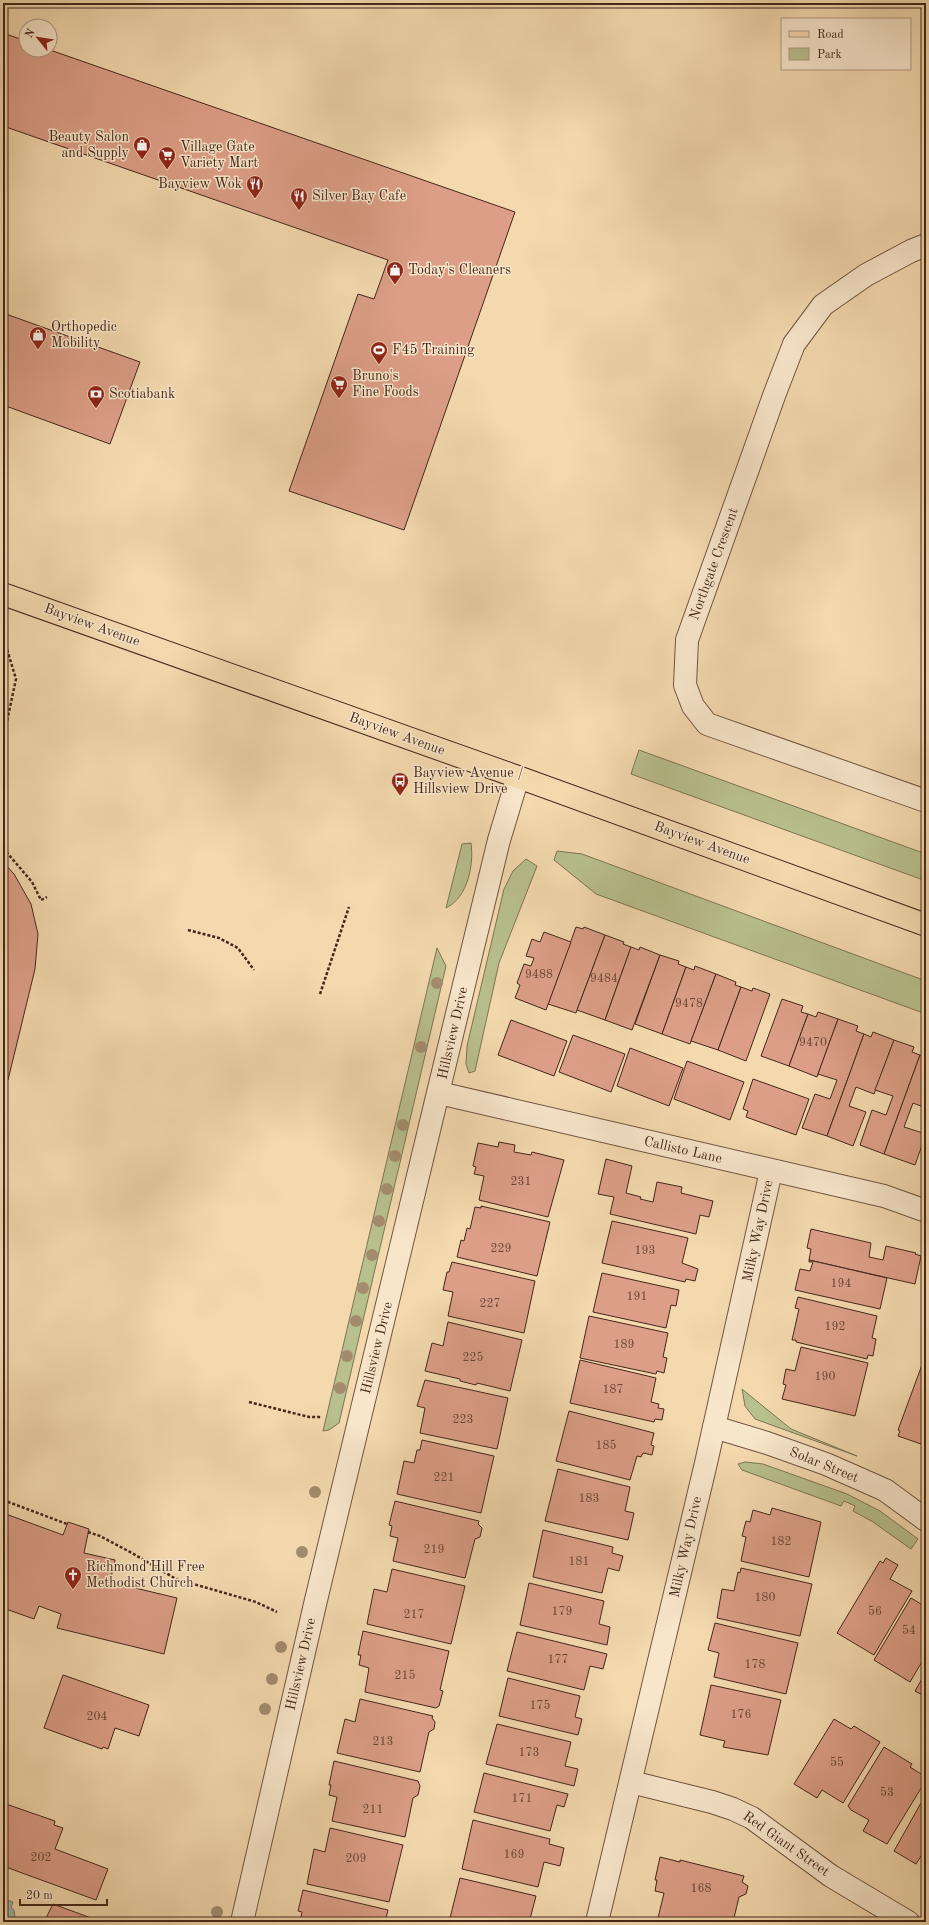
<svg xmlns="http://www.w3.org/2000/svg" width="929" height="1925" font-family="'Old Standard TT',serif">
<rect width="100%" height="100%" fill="#f4d9af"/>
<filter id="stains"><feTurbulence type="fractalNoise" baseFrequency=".005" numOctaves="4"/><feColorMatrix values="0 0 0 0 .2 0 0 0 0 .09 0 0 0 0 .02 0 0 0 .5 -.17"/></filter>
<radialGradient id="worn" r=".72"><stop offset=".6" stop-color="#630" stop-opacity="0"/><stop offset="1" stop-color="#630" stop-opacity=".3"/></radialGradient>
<g fill="#b8c08d" stroke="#7e7454">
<polygon points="639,750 926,854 926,881 631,774"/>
<path d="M 471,843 C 474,865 468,897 446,908 L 462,844 Z"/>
<polygon points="557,851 582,854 926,981 926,1014 596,894 554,860"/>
<polygon points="526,859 537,866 499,963 475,1071 469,1073 466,1064 467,1046 504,889 513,871"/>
<polygon points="437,948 446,966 339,1423 329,1430 323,1431"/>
<polygon points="742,1389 791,1429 857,1456 755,1419 745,1406"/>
<polygon points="745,1462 763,1464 847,1494 880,1511 918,1539 911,1549 873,1522 853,1511 855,1506 844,1501 841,1506 742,1470 738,1464"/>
</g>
<polygon fill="#9cbaad" stroke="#797f72" points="3,1899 13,1902 11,1908 14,1910 15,1917 10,1921 3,1922"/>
<g fill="#dc9e87" stroke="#44271a">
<polygon points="3,33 26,41 26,50 50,50 515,212 404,530 289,491 358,294 374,299 388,260 3,126"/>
<polygon points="3,313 140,362 110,444 3,405"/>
<polygon points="3,862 14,874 31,904 38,934 35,969 8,1080 3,1079"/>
<polygon points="576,927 583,929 584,927 605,935 576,1013 548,1004"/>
<polygon points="544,932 571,942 546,1010 515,998 520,985 517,983 524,964 531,966 534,958 526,956 532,939 540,942"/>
<polygon points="605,935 624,942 623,944 631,947 605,1020 577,1010"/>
<polygon points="631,947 639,950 640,947 660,955 632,1030 605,1020"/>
<polygon points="660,955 679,961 678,964 686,967 662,1034 635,1024"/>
<polygon points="695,966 716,974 690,1044 662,1034 686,967 694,970"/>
<polygon points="716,974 736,982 735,985 741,987 718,1050 691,1041"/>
<polygon points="741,987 752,991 753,988 770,994 746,1061 718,1050"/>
<polygon points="782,999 803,1006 801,1012 808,1014 789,1066 761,1056"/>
<polygon points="818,1012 838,1019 817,1077 789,1066 808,1014 816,1017"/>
<polygon points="838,1019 858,1026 856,1031 864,1034 827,1136 802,1128 815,1094 830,1099 837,1080 818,1074"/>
<polygon points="511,1020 567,1041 554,1076 498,1055"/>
<polygon points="873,1032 894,1040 874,1094 856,1087 849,1106 866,1112 853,1146 827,1136 864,1034 871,1037"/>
<polygon points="573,1035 625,1054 611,1092 559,1072"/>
<polygon points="894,1040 914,1047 912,1052 920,1055 884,1154 860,1145 872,1110 886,1115 893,1096 875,1090"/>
<polygon points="630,1048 683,1068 669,1106 617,1086"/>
<polygon points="920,1055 926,1057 926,1108 913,1103 904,1127 926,1134 915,1165 884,1154"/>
<polygon points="687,1061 744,1082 730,1120 674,1099"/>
<polygon points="753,1079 809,1099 796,1135 746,1117 748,1111 743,1109"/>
<polygon points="499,1142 515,1145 514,1152 531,1155 532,1152 564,1160 548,1217 479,1200 484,1176 474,1174 476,1167 473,1166 478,1143 498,1147"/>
<polygon points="606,1159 632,1166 626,1193 641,1197 640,1199 653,1202 657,1182 682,1187 681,1193 713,1201 709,1217 700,1215 696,1234 610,1214 614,1197 598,1194"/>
<polygon points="481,1206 550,1222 537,1276 457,1257 461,1240 464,1241 467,1228 470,1229 475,1207 481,1208"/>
<polygon points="612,1221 688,1238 682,1263 698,1269 695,1281 686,1279 685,1282 602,1263"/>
<polygon points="811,1229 871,1243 869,1257 883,1260 886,1246 916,1253 915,1254 921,1256 915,1284 809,1260 811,1249 807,1248"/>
<polygon points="809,1260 887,1278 880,1309 795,1290 800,1269 810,1271 813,1262 809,1262"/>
<polygon points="452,1262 535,1281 524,1333 448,1316 453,1292 443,1290 447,1272 449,1272"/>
<polygon points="602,1273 679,1290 676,1306 671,1305 666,1328 593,1312"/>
<polygon points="798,1297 877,1316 872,1338 876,1339 873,1356 868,1355 867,1359 796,1342 796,1340 792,1340 799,1309 795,1308"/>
<polygon points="589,1316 668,1333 663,1357 667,1358 664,1373 657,1371 656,1374 580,1358"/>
<polygon points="448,1322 522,1340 510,1391 477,1383 476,1385 460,1381 460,1379 425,1371 432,1343 443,1346"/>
<polygon points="801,1347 868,1363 855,1416 782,1399 786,1385 783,1384 786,1369 795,1371"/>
<polygon points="926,1354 926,1443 922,1442 921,1444 898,1436 900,1431 898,1430"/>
<polygon points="580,1360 656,1378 651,1402 659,1404 658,1408 664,1409 662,1420 655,1419 654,1422 570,1403"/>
<polygon points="425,1380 508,1398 497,1449 420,1433 425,1408 417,1406"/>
<polygon points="569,1411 654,1433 651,1445 654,1446 652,1455 643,1453 641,1457 637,1456 630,1480 556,1461"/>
<polygon points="422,1440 494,1456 481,1513 397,1494 404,1461 414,1463 417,1450 420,1450"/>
<polygon points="558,1469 630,1487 625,1511 634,1513 628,1540 545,1521"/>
<polygon points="395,1501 479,1521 478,1524 482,1528 480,1537 475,1539 465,1578 393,1561 398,1538 390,1536 392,1526 389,1525"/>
<polygon points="772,1508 821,1522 809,1577 741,1561 746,1537 742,1536 746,1521 750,1522 753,1510 770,1515"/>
<polygon points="3,1513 63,1535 68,1522 89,1529 84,1553 115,1560 110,1582 177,1598 164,1654 57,1628 61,1614 39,1606 34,1619 3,1608"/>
<polygon points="543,1530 613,1547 612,1553 623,1556 619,1571 608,1568 602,1593 533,1577"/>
<polygon points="886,1558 898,1565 890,1579 912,1591 874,1655 837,1633 880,1561 883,1563"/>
<polygon points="741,1568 812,1584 800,1636 717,1618 722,1589 734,1591 738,1572 740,1573"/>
<polygon points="392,1569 465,1586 451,1644 367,1624 374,1589 387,1592"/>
<polygon points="529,1583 604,1601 599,1624 610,1627 607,1645 520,1625"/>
<polygon points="911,1598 926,1607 926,1655 910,1682 874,1660"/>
<polygon points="715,1623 798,1643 786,1694 714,1677 719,1653 708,1650"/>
<polygon points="363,1631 449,1651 440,1690 443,1691 439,1706 436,1708 365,1692 369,1668 359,1665 361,1655 358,1655"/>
<polygon points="517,1632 607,1654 603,1669 590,1666 584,1690 507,1671"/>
<polygon points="926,1672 926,1697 915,1691"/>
<polygon points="63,1675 149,1705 139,1736 115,1728 108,1749 103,1747 102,1749 44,1728"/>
<polygon points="508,1678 580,1696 575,1717 582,1719 578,1735 499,1716"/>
<polygon points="711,1685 781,1700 768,1755 723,1747 725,1741 700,1735"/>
<polygon points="360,1699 433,1716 432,1718 435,1722 434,1729 429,1732 420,1772 337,1753 345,1719 355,1722"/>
<polygon points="834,1719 851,1729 854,1726 880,1742 843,1803 822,1790 817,1798 794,1784"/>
<polygon points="497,1724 571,1742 565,1766 578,1769 574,1786 486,1764"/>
<polygon points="884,1747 912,1764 910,1767 926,1777 926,1780 887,1844 863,1831 869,1820 851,1810 848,1806"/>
<polygon points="334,1761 418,1781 420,1786 418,1795 413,1798 405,1837 332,1821 337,1797 329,1795 331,1785 329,1785"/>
<polygon points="484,1773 568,1794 564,1807 557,1805 550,1831 474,1812"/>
<polygon points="926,1794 926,1859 921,1856 916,1864 894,1851"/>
<polygon points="3,1803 55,1821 54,1825 63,1828 55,1849 108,1869 96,1900 3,1866"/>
<polygon points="473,1820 550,1839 549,1844 564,1848 560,1866 544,1862 538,1887 462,1869"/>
<polygon points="330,1828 403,1845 389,1902 307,1884 314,1849 325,1852"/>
<polygon points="660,1857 680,1862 680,1860 744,1876 742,1882 748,1886 746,1894 739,1897 733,1922 674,1922 658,1918 664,1893 655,1891 657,1880 655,1880"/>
<polygon points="460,1878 536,1896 530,1919 542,1922 449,1922"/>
<polygon points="303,1890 388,1910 385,1922 300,1922 302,1912 298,1911"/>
<polygon points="53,1904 102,1922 44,1922"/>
</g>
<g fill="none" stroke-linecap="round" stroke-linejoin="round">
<g stroke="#70543f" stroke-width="24">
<g id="minor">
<polyline points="926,245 911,251 866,275 823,305 794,344 775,393 687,640 685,685 693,706 707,724 926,801"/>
<polyline points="439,1093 884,1196 926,1211"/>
<polyline points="714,1427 767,1443 826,1464 885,1490 926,1520"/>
<polyline points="631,1782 712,1802 733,1809 752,1818 831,1876 908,1922"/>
<polyline points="242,1922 316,1600 475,939 499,840 518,777"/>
<polyline points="597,1922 706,1463 771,1171"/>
</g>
</g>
<g stroke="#44271a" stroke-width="24">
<polyline id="major" points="3,594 518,777 926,925"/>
</g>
<g stroke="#44271a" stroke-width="2.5" stroke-dasharray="3 2" stroke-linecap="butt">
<polyline points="3,740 16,679 6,646"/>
<polyline points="3,848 32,882 41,900 47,897"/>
<polyline points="188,930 219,938 238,948 254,970"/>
<polyline points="320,994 349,907"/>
<polyline points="249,1402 309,1417 322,1417"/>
<polyline points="3,1500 67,1524"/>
<polyline points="88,1532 100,1536 132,1553 176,1579 256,1602 277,1612"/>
</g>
<use href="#minor" stroke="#f8e6cb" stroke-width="22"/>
<use href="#major" stroke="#f4d9af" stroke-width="22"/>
</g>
<g fill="#a38c6d">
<circle cx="437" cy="983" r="6"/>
<circle cx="421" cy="1047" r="6"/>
<circle cx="403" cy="1125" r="6"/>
<circle cx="395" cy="1156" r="6"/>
<circle cx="387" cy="1189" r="6"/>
<circle cx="379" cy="1221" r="6"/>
<circle cx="372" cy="1255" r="6"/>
<circle cx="363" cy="1288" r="6"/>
<circle cx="356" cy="1321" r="6"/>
<circle cx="347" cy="1356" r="6"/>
<circle cx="340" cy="1388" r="6"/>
<circle cx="315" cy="1492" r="6"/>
<circle cx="302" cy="1552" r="6"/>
<circle cx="281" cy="1647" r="6"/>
<circle cx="272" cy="1679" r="6"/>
<circle cx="265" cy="1709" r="6"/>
<circle cx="217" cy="1912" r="6"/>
</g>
<defs>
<g id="shop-pin" transform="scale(0.9)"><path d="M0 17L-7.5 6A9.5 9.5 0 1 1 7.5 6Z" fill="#8f2418" stroke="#f8e6cb"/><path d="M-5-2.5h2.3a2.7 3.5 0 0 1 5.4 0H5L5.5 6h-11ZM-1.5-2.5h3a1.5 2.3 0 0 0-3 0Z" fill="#fff"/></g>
<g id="supermarket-pin" transform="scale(0.9)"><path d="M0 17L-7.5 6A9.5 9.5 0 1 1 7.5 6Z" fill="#8f2418" stroke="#f8e6cb"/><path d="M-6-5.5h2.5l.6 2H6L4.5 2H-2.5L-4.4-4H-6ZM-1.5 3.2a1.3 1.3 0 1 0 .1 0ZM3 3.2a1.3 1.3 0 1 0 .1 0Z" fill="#fff"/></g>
<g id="restaurant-pin" transform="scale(0.9)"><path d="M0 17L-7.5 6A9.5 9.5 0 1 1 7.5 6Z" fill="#8f2418" stroke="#f8e6cb"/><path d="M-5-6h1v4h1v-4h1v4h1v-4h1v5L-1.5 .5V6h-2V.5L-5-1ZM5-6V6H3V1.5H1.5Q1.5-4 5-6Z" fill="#fff"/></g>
<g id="stadium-pin" transform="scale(0.9)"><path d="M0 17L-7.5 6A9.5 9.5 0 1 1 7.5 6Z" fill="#8f2418" stroke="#f8e6cb"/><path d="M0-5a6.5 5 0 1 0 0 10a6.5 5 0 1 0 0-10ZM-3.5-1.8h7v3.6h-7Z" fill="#fff"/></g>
<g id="bank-pin" transform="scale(0.9)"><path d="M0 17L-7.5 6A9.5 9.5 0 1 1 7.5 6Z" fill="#8f2418" stroke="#f8e6cb"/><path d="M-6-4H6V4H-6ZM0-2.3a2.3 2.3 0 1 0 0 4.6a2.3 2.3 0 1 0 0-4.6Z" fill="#fff"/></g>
<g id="bus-pin" transform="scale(0.9)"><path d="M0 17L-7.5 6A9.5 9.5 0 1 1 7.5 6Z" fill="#8f2418" stroke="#f8e6cb"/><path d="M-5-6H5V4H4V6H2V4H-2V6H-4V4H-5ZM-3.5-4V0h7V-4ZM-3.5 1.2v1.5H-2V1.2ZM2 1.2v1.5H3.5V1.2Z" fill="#fff"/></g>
<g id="church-pin" transform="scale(0.9)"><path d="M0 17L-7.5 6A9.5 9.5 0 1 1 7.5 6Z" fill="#8f2418" stroke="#f8e6cb"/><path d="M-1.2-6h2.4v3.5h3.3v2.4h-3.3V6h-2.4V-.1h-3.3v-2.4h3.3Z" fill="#fff"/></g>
</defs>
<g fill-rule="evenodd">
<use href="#shop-pin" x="142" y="145"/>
<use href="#supermarket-pin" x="167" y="155"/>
<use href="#restaurant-pin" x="255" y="184"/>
<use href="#restaurant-pin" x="299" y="196"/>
<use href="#shop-pin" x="395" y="270"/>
<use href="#shop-pin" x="38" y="335"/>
<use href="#stadium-pin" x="379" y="350"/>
<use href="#supermarket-pin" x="339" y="384"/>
<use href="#bank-pin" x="96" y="394"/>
<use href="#bus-pin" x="400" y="781"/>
<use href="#church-pin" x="73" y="1575"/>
</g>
<g text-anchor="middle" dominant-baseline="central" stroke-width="3" stroke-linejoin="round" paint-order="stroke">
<g font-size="12" fill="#6a4535">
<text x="539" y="975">9488</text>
<text x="604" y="979">9484</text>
<text x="689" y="1004">9478</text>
<text x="813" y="1043">9470</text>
<text x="521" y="1182">231</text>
<text x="501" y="1249">229</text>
<text x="645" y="1251">193</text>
<text x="841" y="1284">194</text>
<text x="637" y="1297">191</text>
<text x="490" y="1304">227</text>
<text x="835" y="1327">192</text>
<text x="624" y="1345">189</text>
<text x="473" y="1358">225</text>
<text x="825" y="1377">190</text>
<text x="613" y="1390">187</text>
<text x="463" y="1420">223</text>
<text x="606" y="1446">185</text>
<text x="444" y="1478">221</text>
<text x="589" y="1499">183</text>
<text x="781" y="1542">182</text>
<text x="434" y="1550">219</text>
<text x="579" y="1562">181</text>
<text x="765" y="1598">180</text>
<text x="562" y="1612">179</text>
<text x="875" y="1612">56</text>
<text x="414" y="1615">217</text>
<text x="909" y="1631">54</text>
<text x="558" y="1660">177</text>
<text x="755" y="1665">178</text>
<text x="405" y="1676">215</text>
<text x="540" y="1706">175</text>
<text x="741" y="1715">176</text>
<text x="97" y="1717">204</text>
<text x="383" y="1742">213</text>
<text x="529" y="1753">173</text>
<text x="837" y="1763">55</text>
<text x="887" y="1793">53</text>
<text x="522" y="1799">171</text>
<text x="373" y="1810">211</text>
<text x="514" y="1855">169</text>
<text x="41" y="1858">202</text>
<text x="356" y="1859">209</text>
<text x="701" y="1889">168</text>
</g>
<g font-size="14" fill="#44271a" stroke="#f8e6cb" text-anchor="start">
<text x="129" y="137" text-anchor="end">Beauty Salon<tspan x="129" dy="16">and Supply</tspan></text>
<text x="180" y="147">Village Gate<tspan x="180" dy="16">Variety Mart</tspan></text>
<text x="242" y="184" text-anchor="end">Bayview Wok</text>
<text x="312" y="196">Silver Bay Cafe</text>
<text x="408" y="270">Today's Cleaners</text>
<text x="51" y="327">Orthopedic<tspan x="51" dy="16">Mobility</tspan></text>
<text x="392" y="350">F45 Training</text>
<text x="352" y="376">Bruno's<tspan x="352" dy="16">Fine Foods</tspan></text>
<text x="109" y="394">Scotiabank</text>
<text x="413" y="773">Bayview Avenue /<tspan x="413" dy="16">Hillsview Drive</tspan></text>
<text x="86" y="1567">Richmond Hill Free<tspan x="86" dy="16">Methodist Church</tspan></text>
</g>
<g font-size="14" fill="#44271a" stroke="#f8e6cb">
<text transform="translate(714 564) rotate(-70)">Northgate Crescent</text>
<text transform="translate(92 625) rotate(20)">Bayview Avenue</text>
<text transform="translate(397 734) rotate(20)">Bayview Avenue</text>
<text transform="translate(702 843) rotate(20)">Bayview Avenue</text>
<text transform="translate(453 1033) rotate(-77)">Hillsview Drive</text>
<text transform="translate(683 1150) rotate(13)">Callisto Lane</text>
<text transform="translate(758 1231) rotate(-78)">Milky Way Drive</text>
<text transform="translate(377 1348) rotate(-76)">Hillsview Drive</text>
<text transform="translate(824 1465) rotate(22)">Solar Street</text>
<text transform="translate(686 1547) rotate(-77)">Milky Way Drive</text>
<text transform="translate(301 1664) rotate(-77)">Hillsview Drive</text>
<text transform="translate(786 1844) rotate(35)">Red Giant Street</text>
</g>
</g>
<rect width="929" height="1925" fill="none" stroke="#f4d9af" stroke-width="16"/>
<rect x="4" y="4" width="921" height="1917" fill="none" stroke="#44271a" stroke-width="2"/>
<rect x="8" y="8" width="913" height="1909" fill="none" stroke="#44271a"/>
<rect x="781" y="18" width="130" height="52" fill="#f8e6cb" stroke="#b09a84"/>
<rect x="789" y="31" width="20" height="6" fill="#f4d9af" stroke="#b09a84"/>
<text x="817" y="38" font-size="12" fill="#44271a">Road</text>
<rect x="789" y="48" width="20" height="12" fill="#b8c08d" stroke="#b09a84"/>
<text x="817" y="58" font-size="12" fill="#44271a">Park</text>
<g transform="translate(38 38) rotate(300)"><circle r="19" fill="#f8e6cb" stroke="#b09a84"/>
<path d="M0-3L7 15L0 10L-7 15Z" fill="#8f2418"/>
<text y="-6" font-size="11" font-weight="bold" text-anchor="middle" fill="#44271a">N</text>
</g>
<path d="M20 1899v6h87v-6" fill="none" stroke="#44271a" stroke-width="2"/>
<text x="26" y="1899" font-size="12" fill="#44271a" stroke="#f8e6cb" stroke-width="3" paint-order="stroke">20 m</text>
<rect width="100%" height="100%" filter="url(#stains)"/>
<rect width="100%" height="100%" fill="url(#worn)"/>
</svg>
